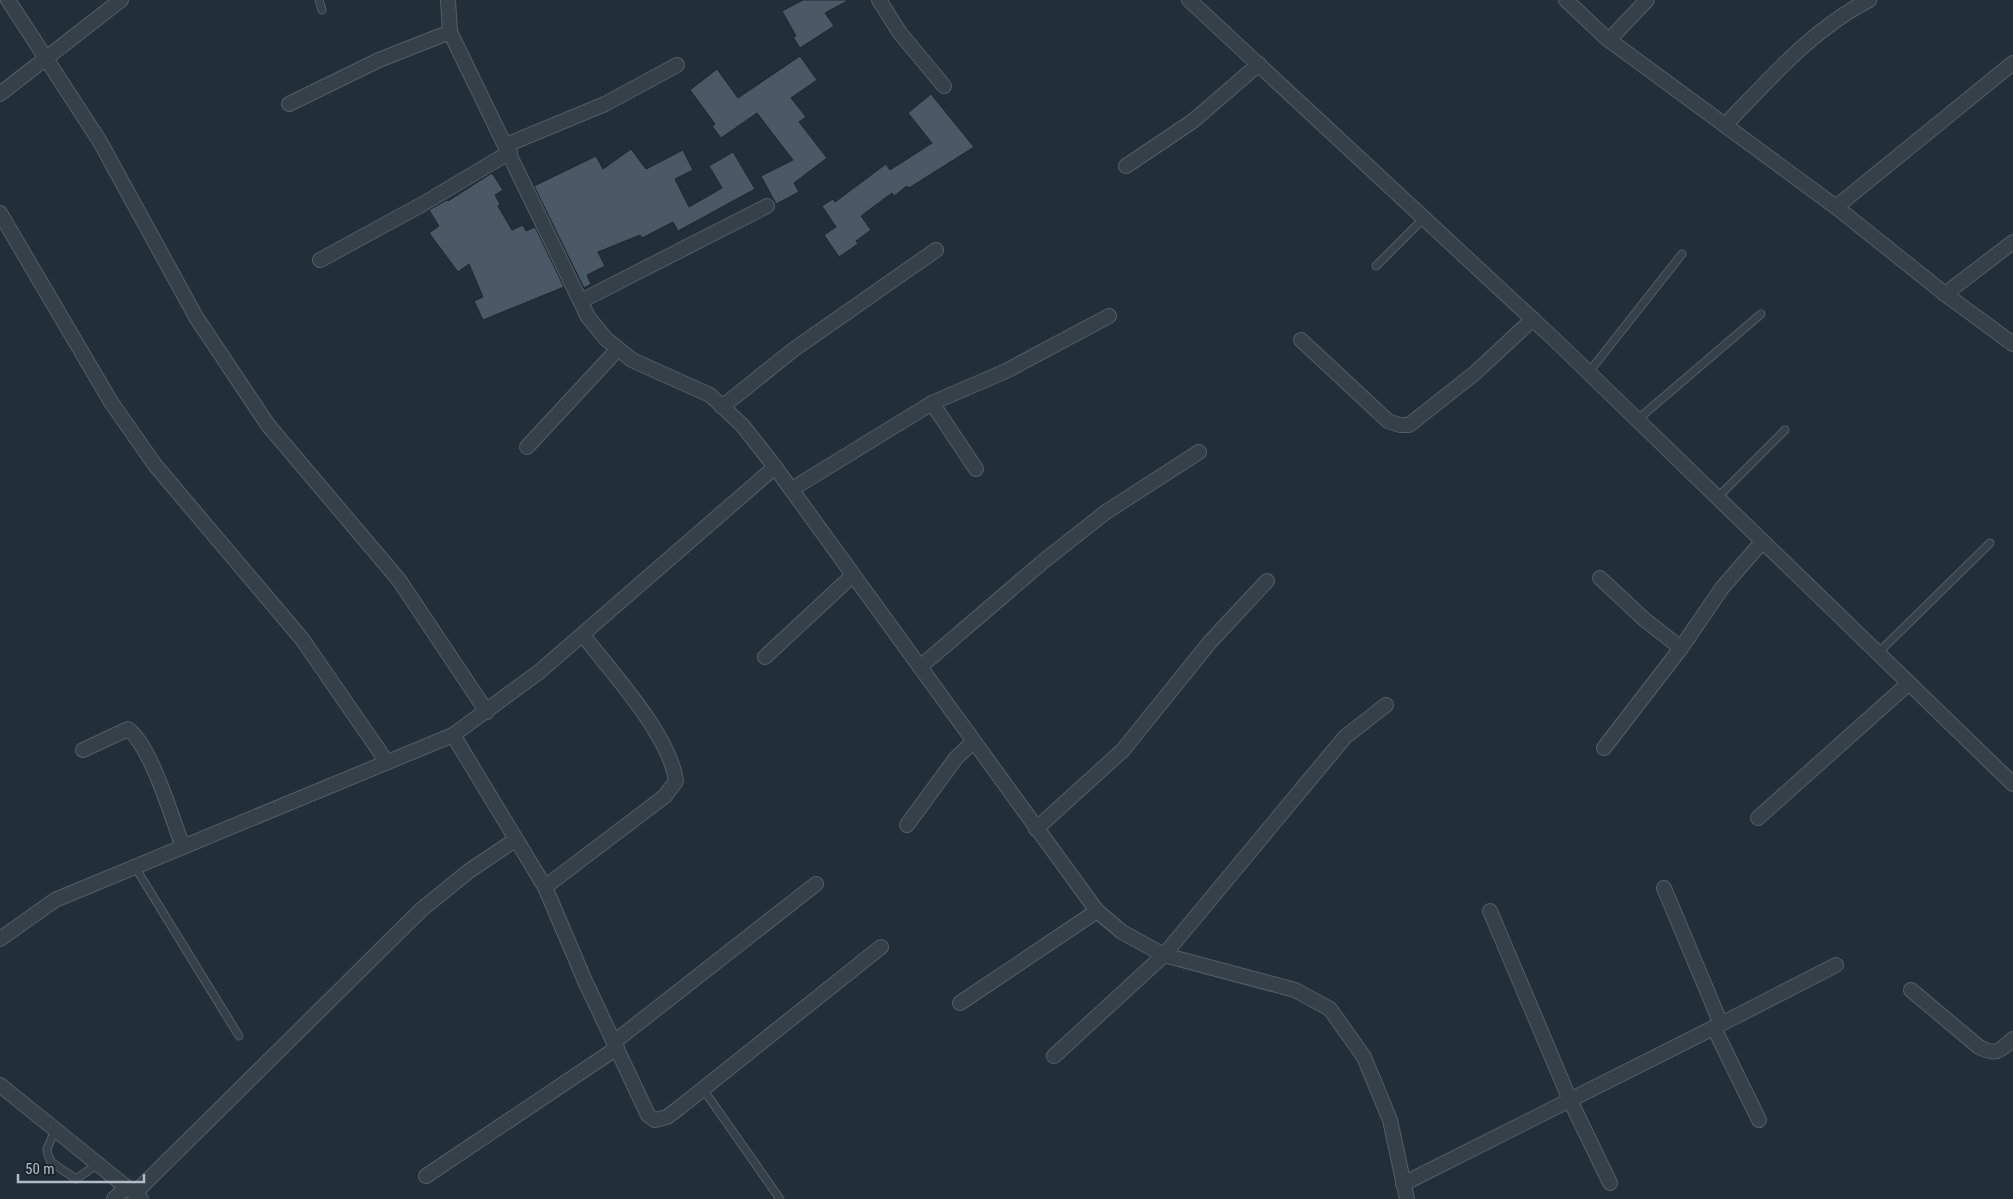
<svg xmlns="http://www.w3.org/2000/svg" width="2013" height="1199" font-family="'Roboto Condensed',sans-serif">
<rect width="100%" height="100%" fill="#222f39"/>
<g fill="#4a5965" stroke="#1d2730">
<polygon points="803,0 849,0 825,13 834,26 800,48 793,37 796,36 782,11"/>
<polygon points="800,56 817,80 791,98 806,117 799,122 827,158 794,183 799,192 776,204 761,176 793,160 779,142 757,113 721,138 712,126 715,124 690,90 717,69 738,98"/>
<polygon points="931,94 974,147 909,188 907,186 894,196 892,193 861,216 871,230 856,241 858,244 839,257 824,235 836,227 822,206 833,199 835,202 886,164 890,170 932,143 908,113"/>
<polygon points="631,149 646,169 683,150 693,170 675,179 689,207 722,188 709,166 733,152 755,189 678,231 673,222 642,238 640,235 598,252 605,266 587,275 591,284 584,288 534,186 596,156 603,169"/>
<polygon points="492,173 503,190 495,195 500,204 498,206 512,230 523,225 526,231 535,227 564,287 483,320 474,301 483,297 469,264 458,272 429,233 439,226 429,210 447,200 448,201"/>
</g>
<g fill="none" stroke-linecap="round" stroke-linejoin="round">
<g stroke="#535e67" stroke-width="9">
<g id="lane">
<polyline points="319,0 322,10"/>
<polyline points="1376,266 1425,217"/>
<polyline points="1589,372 1682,254"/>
<polyline points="1637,420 1761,314"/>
<polyline points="1717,498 1785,430"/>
<polyline points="1878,653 1990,543"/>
<polyline points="135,867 239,1036"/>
<polyline points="703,1089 780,1199"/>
<polyline points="55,1130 47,1149 48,1155 51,1162 76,1179 98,1164"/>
</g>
</g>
<g stroke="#535e67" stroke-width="16">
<g id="street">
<polyline points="8,0 99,140 196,317 268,425 399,580 487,712"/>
<polyline points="448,0 450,32 588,317 606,339 632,360 710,395 743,426 775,467 1097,911 1122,932 1164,955 1295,990 1330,1009 1364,1057 1390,1120 1407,1199"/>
<polyline points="879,0 900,33 944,86"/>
<polyline points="1189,0 1555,340 2013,784"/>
<polyline points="1566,0 1605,37 1836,207 1945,294 2013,344"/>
<polyline points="1609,40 1647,0"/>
<polyline points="0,94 121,0"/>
<polyline points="289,104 379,60 450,32"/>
<path d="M 1725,125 C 1769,80 1812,29 1869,0"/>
<polyline points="506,145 605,104 677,65"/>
<polyline points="1126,166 1193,121 1259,64"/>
<polyline points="1836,207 2013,63"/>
<polyline points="0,213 111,402 155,465 302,639 387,762"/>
<polyline points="320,260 421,205 510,152"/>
<polyline points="1945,294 2013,242"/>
<polyline points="581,301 767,206"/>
<polyline points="1301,340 1388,421 1400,425 1409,425 1475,373 1533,319"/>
<polyline points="932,403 976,469"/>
<polyline points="722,407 793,350 936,250"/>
<polyline points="527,447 618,349"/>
<polyline points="792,489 932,403 1006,371 1109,316"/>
<polyline points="1600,578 1645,620 1681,648"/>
<polyline points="765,657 853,575"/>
<polyline points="920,667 1045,560 1106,512 1199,452"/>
<polyline points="453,735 545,887 585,981 648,1115 655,1120 667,1117 679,1108 881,947"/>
<polyline points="1604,748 1681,648 1722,588 1762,542"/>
<path d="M 83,750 L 128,729 C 151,746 172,818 183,847"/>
<polyline points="1758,818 1909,683"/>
<polyline points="907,825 956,758 973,742"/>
<polyline points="1036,829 1123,750 1210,642 1267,581"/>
<path d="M 545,887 L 665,796 L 676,781 C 670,735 612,673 583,635"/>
<polyline points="1490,911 1570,1100 1610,1183"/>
<polyline points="0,939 55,900 453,735 539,672 775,467"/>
<path d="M 1911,990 L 1979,1047 C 1996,1056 2000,1051 2013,1039"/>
<polyline points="960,1003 1097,911"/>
<polyline points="1721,1024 1836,965"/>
<polyline points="1714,1028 1759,1120"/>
<polyline points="614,1042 816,884"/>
<polyline points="1054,1056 1164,955 1345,737 1386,705"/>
<polyline points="0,1085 141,1199"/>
<polyline points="426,1176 617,1048"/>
<polyline points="1403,1184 1721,1024 1664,888"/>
<polyline points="134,1194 421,910 469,871 515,840"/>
<polyline points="114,1199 126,1187"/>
</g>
</g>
<use href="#lane" stroke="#354049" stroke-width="7"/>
<use href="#street" stroke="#354049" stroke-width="14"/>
</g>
<path d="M18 1174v8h126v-8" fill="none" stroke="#b0bbc5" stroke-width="2.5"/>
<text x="25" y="1174" font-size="15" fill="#b0bbc5" stroke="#1b252e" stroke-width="4" paint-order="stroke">50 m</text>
</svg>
